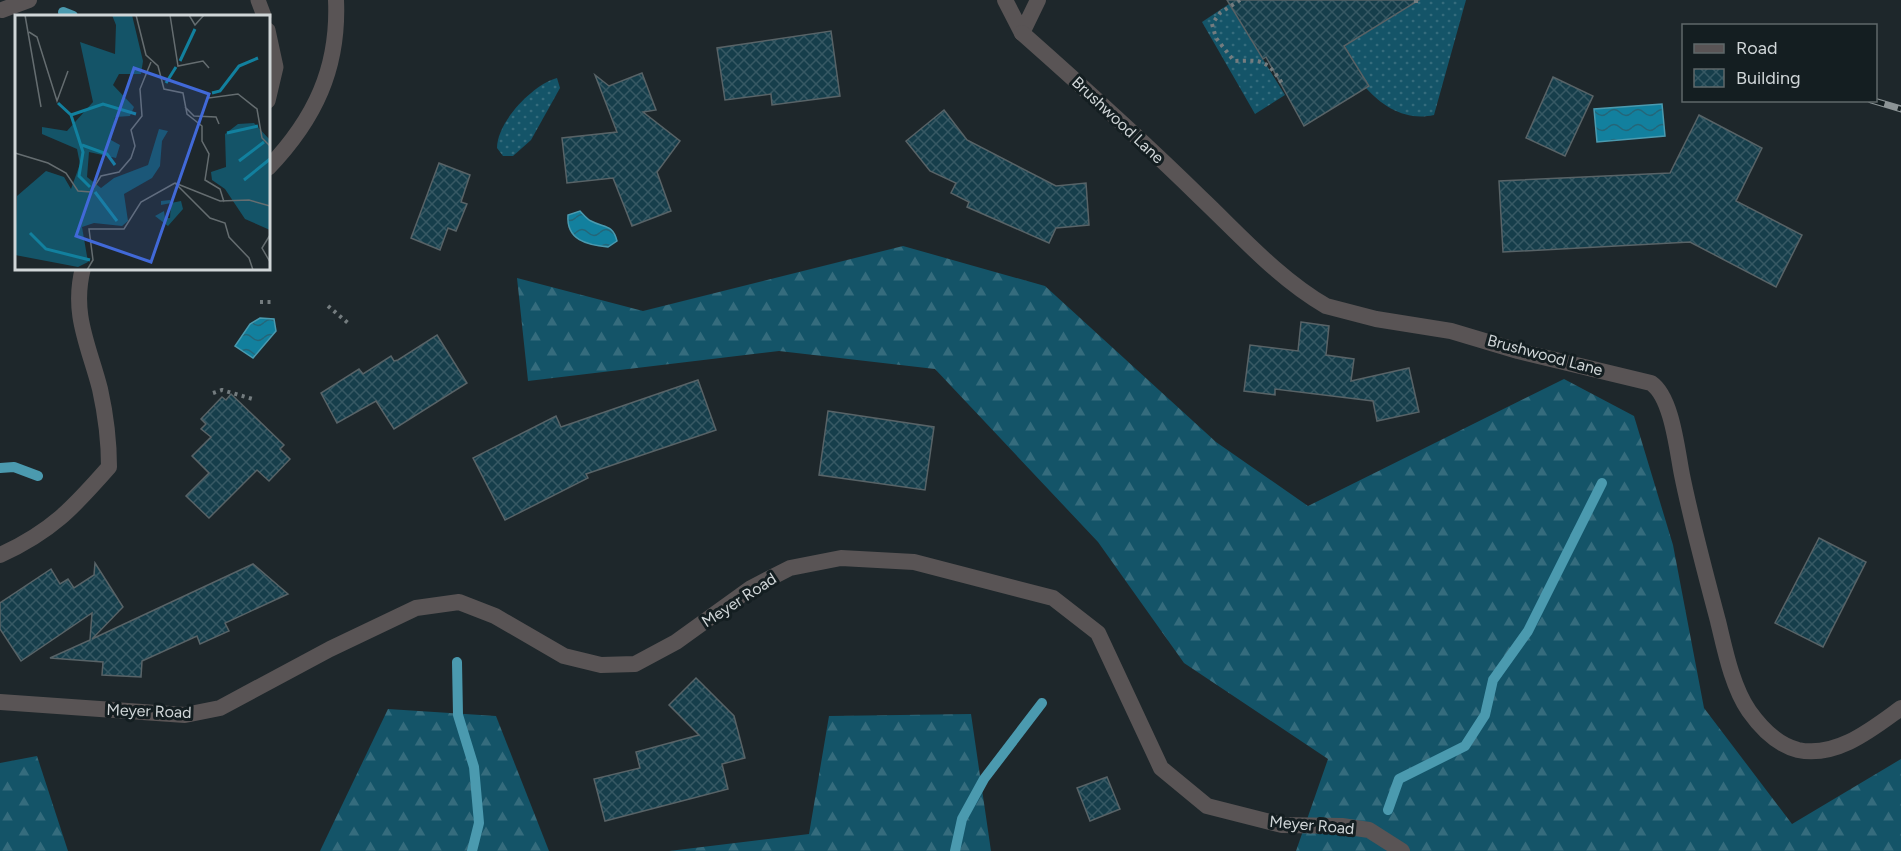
<svg xmlns="http://www.w3.org/2000/svg" width="1901" height="851" font-family="Figtree,sans-serif">
<defs>
<pattern id="forest-firs" width="22" height="20" patternUnits="userSpaceOnUse" patternTransform="scale(1.5)"><rect width="22" height="20" fill="#145468"/><path d="M5 1l3.5 6h-7zM16 11l3.5 6h-7z" fill="#356c7d"/></pattern>
<pattern id="garden-dots" width="8" height="8" patternUnits="userSpaceOnUse" patternTransform="scale(1.5)"><rect width="8" height="8" fill="#145468"/><path d="M2 2h.1M6 6h.1" fill="none" stroke="#356c7d" stroke-width="1.8" stroke-linecap="round"/></pattern>
<pattern id="water-waves" width="16" height="10" patternUnits="userSpaceOnUse" patternTransform="scale(1.5)"><rect width="16" height="10" fill="#12809e"/><path d="M0 5q4-4 8 0t8 0" fill="none" stroke="#246679"/></pattern>
<pattern id="building-cross-hatch" width="8" height="8" patternUnits="userSpaceOnUse" patternTransform="scale(1.5)"><rect width="8" height="8" fill="#163e4b"/><path d="M0 0l8 8M0 8l8-8" fill="none" stroke="#375964"/></pattern>
</defs>
<rect width="100%" height="100%" fill="#1e272b"/>
<g fill="url(#forest-firs)">
<polygon points="903,246 1045,286 1216,442 1308,506 1564,379 1634,416 1673,545 1704,708 1792,824 1901,759 1901,851 1296,851 1328,759 1184,663 1098,542 935,369 779,351 528,381 517,278 643,311"/>
<polygon points="388,709 496,716 549,851 320,851"/>
<polygon points="971,714 991,851 669,851 809,834 829,716"/>
<polygon points="37,756 68,851 0,851 0,763"/>
</g>
<g fill="url(#garden-dots)">
<path d="M 1408,0 L 1466,0 L 1434,115 C 1407,121 1384,108 1366,88 L 1369,86 L 1345,46 L 1411,5 Z"/>
<polygon points="1232,2 1232,9 1285,95 1255,114 1202,22"/>
<path d="M 557,78 L 560,88 L 531,140 L 513,156 L 503,156 L 497,148 C 497,122 532,85 557,78 Z"/>
</g>
<g fill="url(#water-waves)" stroke="#4b9aaf" stroke-width="1.5">
<polygon points="1662,104 1665,136 1597,142 1594,109"/>
<path d="M 580,211 C 583,214 587,219 591,221 C 604,228 613,224 617,241 L 608,247 C 587,245 566,240 568,215 Z"/>
<polygon points="260,318 274,319 276,331 253,358 235,346 250,324"/>
</g>
<g fill="none" stroke-linecap="round" stroke-linejoin="round">
<g stroke="#4b9aaf" stroke-width="10">
<polyline points="63,12 73,16"/>
<polyline points="0,468 14,467 38,476"/>
<polyline points="457,662 458,715 474,767 479,823 472,851"/>
<polyline points="1388,810 1399,779 1465,746 1485,715 1493,680 1528,631 1602,483"/>
<polyline points="955,851 962,819 984,779 1042,703"/>
</g>
</g>
<g fill="url(#building-cross-hatch)" stroke="#586367" stroke-width="1.5">
<polygon points="1227,0 1419,0 1344,46 1369,86 1304,126 1266,57 1263,59"/>
<polygon points="831,31 840,96 772,105 771,94 725,100 717,48"/>
<polygon points="642,73 656,110 643,112 680,141 657,172 671,211 632,226 613,178 567,183 562,138 617,132 595,75 609,86"/>
<polygon points="1553,77 1593,96 1565,156 1526,138"/>
<polygon points="944,110 967,140 1056,186 1086,183 1089,225 1056,228 1049,243 967,207 969,202 951,193 956,183 930,171 906,141"/>
<polygon points="1699,115 1762,148 1736,201 1802,235 1776,287 1690,242 1503,252 1499,181 1670,173"/>
<polygon points="439,163 470,175 461,202 467,204 456,231 448,228 440,250 411,238"/>
<polygon points="1301,322 1329,326 1326,355 1354,359 1351,381 1409,368 1419,412 1377,421 1373,401 1275,389 1275,395 1244,391 1250,345 1298,351"/>
<polygon points="437,335 467,383 394,429 376,401 337,423 321,393 359,369 363,374 391,356 394,361 398,360"/>
<polygon points="698,380 716,430 586,474 588,478 505,520 473,458 556,416 561,427"/>
<polygon points="231,394 284,445 280,449 290,459 269,481 257,470 209,518 186,496 209,473 192,456 211,437 201,429 206,424 201,419 222,397 226,400"/>
<polygon points="828,411 934,427 925,490 819,475"/>
<polygon points="1819,538 1866,562 1823,647 1775,623"/>
<polygon points="95,563 123,607 92,639 253,564 288,594 225,623 229,631 200,644 197,636 142,661 141,677 102,675 103,662 50,658 90,640 92,613 21,661 0,629 0,603 51,569 60,584 68,579 74,588 94,575"/>
<polygon points="696,678 734,716 745,758 722,764 728,789 605,821 594,779 640,768 636,752 699,735 669,705"/>
<polygon points="1107,777 1120,809 1090,821 1077,788"/>
</g>
<g fill="none" stroke-linecap="round" stroke-linejoin="round">
<g stroke="#747c7f" stroke-width="4" stroke-dasharray="3 4.5" stroke-linecap="butt">
<path d="M 1240,0 L 1220,13 L 1212,24 L 1216,38 L 1234,61 C 1262,60 1267,59 1283,85"/>
<polyline points="1416,3 1416,0"/>
<polyline points="260,302 274,302"/>
<polyline points="328,306 348,323"/>
<polyline points="213,393 222,390 256,400"/>
</g>
<g stroke="#595455" stroke-width="15">
<polyline points="258,0 264,16"/>
<polyline points="268,30 276,67 268,101"/>
</g>
<g stroke="#595455" stroke-width="16">
<polyline points="1005,0 1022,33 1038,0"/>
<polyline points="2,10 29,0"/>
<path d="M 1022,33 C 1083,87 1143,141 1201,198 C 1240,235 1279,279 1326,306 L 1376,319 L 1451,331 L 1518,351 L 1651,383 C 1672,397 1677,450 1682,475 C 1692,524 1705,572 1718,621 C 1725,650 1732,686 1749,711 C 1761,728 1778,745 1798,750 C 1837,758 1872,729 1901,708"/>
<path d="M 268,168 C 315,119 339,68 336,0"/>
<path d="M 0,555 C 51,532 73,508 109,467 C 109,440 106,416 100,389 C 89,346 71,314 83,268"/>
<polyline points="0,702 185,715 220,708 330,649 416,608 459,602 495,616 564,656 601,665 635,664 676,642 751,588 790,568 841,558 914,562 1053,598 1098,633 1161,768 1207,806 1282,825 1342,826 1369,830 1402,851"/>
</g>
<g stroke="#8c9496" stroke-width="7">
<polyline id="rail" points="1871,100 1901,109"/>
</g>
<use href="#rail" stroke="#141e21" stroke-width="4.5" stroke-dasharray="14" stroke-linecap="butt"/>
</g>
<g text-anchor="middle" dominant-baseline="central" stroke-width="6" stroke-linejoin="round" paint-order="stroke">
<g font-size="16" fill="#d0d6d8" stroke="#141e21">
<text transform="translate(1118 120) rotate(43)">Brushwood Lane</text>
<text transform="translate(1545 355) rotate(15)">Brushwood Lane</text>
<text transform="translate(739 600) rotate(-33)">Meyer Road</text>
<text transform="translate(149 711) rotate(2)">Meyer Road</text>
<text transform="translate(1312 825) rotate(5)">Meyer Road</text>
</g>
</g>
<g transform="translate(15 15)">
<rect width="255" height="255" fill="#1e272b"/>
<path d="M 97,0 L 117,0 L 128,46 L 126,59 L 104,59 L 98,70 L 119,92 L 115,101 L 100,102 L 96,125 L 105,130 L 101,143 L 74,137 L 72,162 L 86,173 L 99,163 L 133,150 L 144,114 L 153,116 L 147,126 L 145,151 L 137,163 L 109,179 L 113,206 L 107,211 L 79,208 L 67,212 L 73,247 L 63,252 L 0,240 L 2,181 L 31,156 L 49,162 L 56,174 L 65,149 L 62,134 L 27,119 L 27,112 L 52,116 L 78,87 L 65,27 L 100,39 L 101,10 ZM 239,108 L 255,125 L 255,215 L 230,204 L 210,174 L 197,165 L 196,157 L 211,152 L 210,119 L 223,109 Z" fill="#145468"/>
<path d="M 155,185 L 156,188 L 166,186 L 168,194 L 153,211 L 140,201 L 149,196 L 150,203 L 155,203 L 156,188 L 146,190 L 146,186 Z" fill="#145468"/>
<path fill="none" stroke="#12809e" stroke-width="3" d="M 165,46 L 180,14M 151,68 L 161,52M 197,78 L 205,76 L 224,51 L 243,43M 43,88 L 56,100 L 68,137 L 64,161 L 75,172M 56,100 L 88,89 L 121,99M 212,118 L 243,111M 67,130 L 92,139 L 100,150M 224,146 L 249,127M 229,165 L 255,144M 80,177 L 102,206M 15,218 L 31,234 L 75,245"/>
<path fill="none" stroke="#656d70" stroke-width="1.5" d="M 10,0 L 26,92M 121,0 L 131,40 L 143,51 L 149,74 L 168,78 L 172,99 L 187,111 L 187,126 L 194,139 L 190,165 L 205,174 L 209,187M 155,0 L 163,51 L 188,46 L 194,53M 174,0 L 180,10 L 189,0M 14,17 L 22,22 L 42,86 L 53,56M 193,79 L 194,83 L 223,79 L 242,94 L 247,123 L 255,131M 170,92 L 179,101 L 201,102 L 204,109M 0,138 L 33,148 L 51,158 L 63,176 L 76,177 L 86,161 L 104,157 L 116,143 L 120,131 L 116,115 L 127,101 L 125,74 L 136,47M 255,220 L 247,233 L 255,247M 72,255 L 78,245 L 74,214 L 109,214 L 126,187 L 160,168M 238,255 L 234,243 L 214,222 L 210,208 L 195,203 L 160,168 L 205,186 L 234,185 L 255,191"/>
<path fill="#4169d8" fill-opacity="0.15" stroke="#4169d8" stroke-width="3" d="M 119,53 L 194,79 L 136,247 L 61,221 Z"/>
<rect width="255" height="255" fill="none" stroke="#d0d6d8" stroke-width="3"/>
</g>
<rect x="1682" y="24" width="195" height="78" fill="#141e21" stroke="#5f686a" stroke-width="1.5"/>
<rect x="1694" y="44" width="30" height="9" fill="#595455" stroke="#5f686a" stroke-width="1.5"/>
<text x="1736" y="54" font-size="18" fill="#d0d6d8">Road</text>
<rect x="1694" y="69" width="30" height="18" fill="url(#building-cross-hatch)" stroke="#5f686a" stroke-width="1.5"/>
<text x="1736" y="84" font-size="18" fill="#d0d6d8">Building</text>
</svg>
